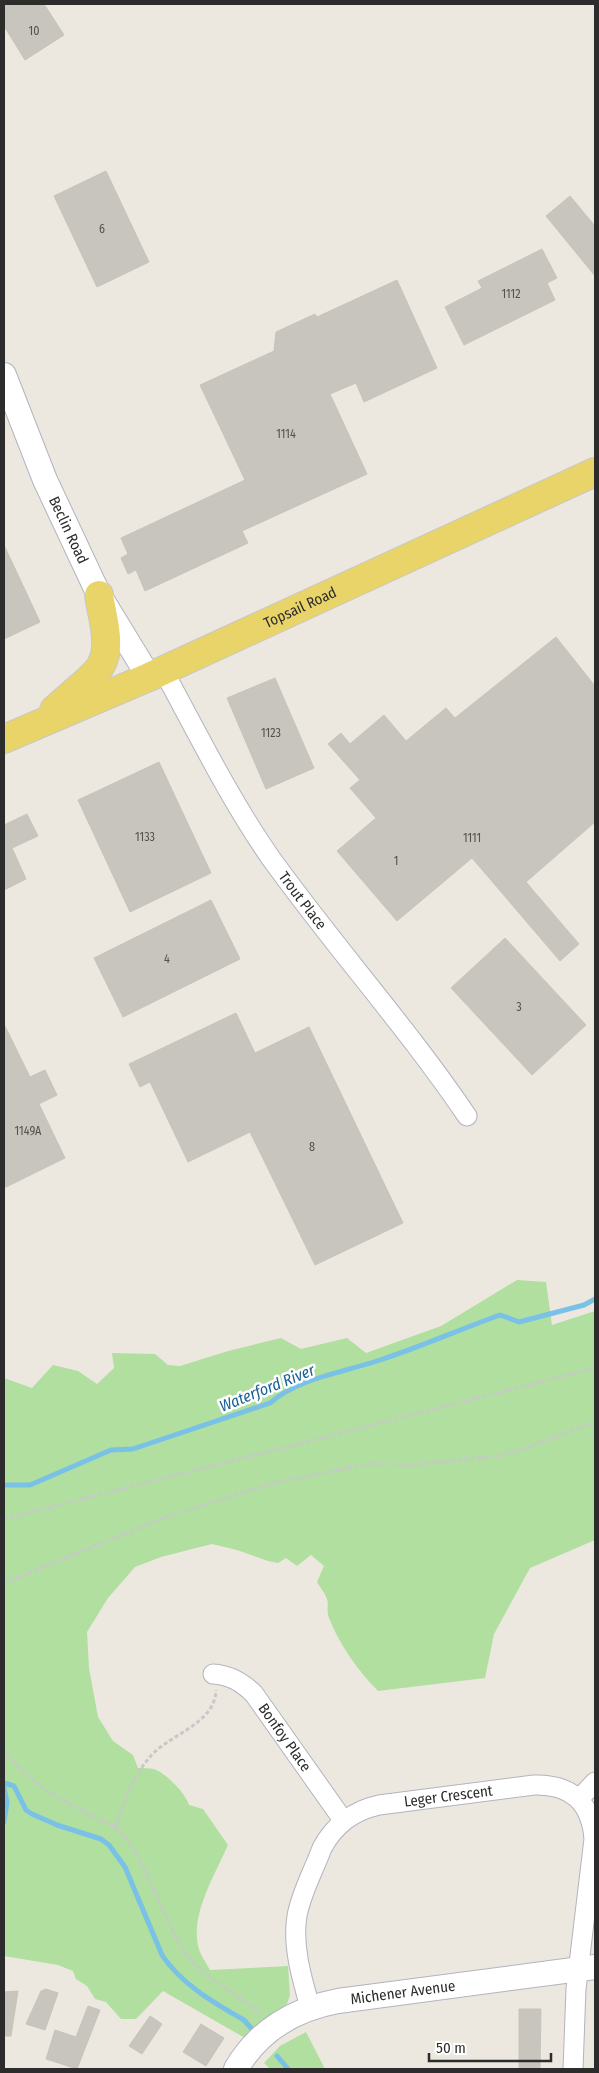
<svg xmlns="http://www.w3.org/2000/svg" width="599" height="2073" font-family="'Fira Sans Condensed',sans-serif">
<rect width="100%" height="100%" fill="#ece8df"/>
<g fill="#b0df9f">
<path d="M 517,1280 L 546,1282 L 552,1325 L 595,1311 L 595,1540 L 530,1568 L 494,1634 L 485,1678 L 378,1691 C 358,1671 339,1644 329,1618 C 326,1610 329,1605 327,1599 C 325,1593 320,1587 317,1582 L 324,1566 L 311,1555 L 297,1566 L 286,1558 L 278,1563 L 268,1561 L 237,1550 L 212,1544 L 161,1557 L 135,1567 L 108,1598 L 87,1632 L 89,1668 L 98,1717 L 113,1741 L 133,1755 L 138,1768 C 143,1768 149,1768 154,1769 C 166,1773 186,1794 189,1805 L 203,1809 L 228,1845 C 215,1875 189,1916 199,1949 C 201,1956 207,1964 210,1970 L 288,1966 L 290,1995 L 287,2004 L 263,2021 L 245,2038 L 163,1991 L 136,2019 L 121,2019 L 106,2002 L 95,1999 L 87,1986 L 76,1979 L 73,1971 L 58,1965 L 4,1956 L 4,1378 L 32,1388 L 53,1365 L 78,1371 L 97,1384 L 114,1368 L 112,1353 L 155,1354 L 168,1365 L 180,1366 L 228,1351 L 281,1338 L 301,1349 L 347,1338 L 366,1353 L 441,1326 Z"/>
<polygon points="306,2032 325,2069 270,2069 264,2063 280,2046"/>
</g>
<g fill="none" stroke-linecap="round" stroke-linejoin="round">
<g stroke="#7ac1e7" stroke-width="5">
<path d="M 4,1485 L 30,1485 L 111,1450 L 133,1449 L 270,1403 C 300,1377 346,1372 383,1359 C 422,1346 461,1329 500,1315 L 519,1322 L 584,1305 L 595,1299"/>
<path d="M 4,1783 L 14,1786 L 26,1810 L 32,1814 L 57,1825 L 101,1839 L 109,1845 L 125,1867 L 162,1955 C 181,1984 214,2003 244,2020 L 251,2028"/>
<polyline points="4,1788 7,1802 4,1822"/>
<polyline points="277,2056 288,2069"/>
</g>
</g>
<g fill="#c8c4be" stroke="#c8c4b9">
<polygon points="4,4 44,4 64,35 25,60 4,26"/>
<polygon points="106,171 149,262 97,287 54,196"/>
<polygon points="570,196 595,226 595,276 546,216"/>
<polygon points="542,249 557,278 547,283 555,300 464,345 445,307 482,288 478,281"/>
<polygon points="397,280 437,368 364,402 356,383 330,394 367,474 242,531 248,543 145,591 136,570 128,574 121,558 128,554 121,538 245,480 200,385 274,351 276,332 315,314 317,317"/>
<polygon points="4,545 40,622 4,639"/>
<polygon points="556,637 595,686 595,822 526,882 579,944 560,961 472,858 397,921 337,851 376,818 350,788 360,780 328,744 341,733 350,744 384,715 406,741 446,708 455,718"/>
<polygon points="275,678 314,768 266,789 227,698"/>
<polygon points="159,762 211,873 130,912 78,800"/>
<polygon points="27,814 38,836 12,848 26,879 4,890 4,825"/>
<polygon points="211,900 240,959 123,1017 94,958"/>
<polygon points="505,938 586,1025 532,1075 451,988"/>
<polygon points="236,1013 255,1053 309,1027 403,1223 315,1265 250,1132 188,1162 150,1082 140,1087 129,1064"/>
<polygon points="4,1024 30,1077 45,1070 57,1095 39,1104 65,1158 4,1188"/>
<polygon points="46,1989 58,1993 45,2030 26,2024 41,1991"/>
<polygon points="18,1991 11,2036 4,2036 4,1992"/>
<polygon points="88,2006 100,2010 77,2069 46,2059 55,2030 76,2037"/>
<polygon points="519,2009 541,2009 540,2069 519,2069"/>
<polygon points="150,2016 162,2024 142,2054 129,2046"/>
<polygon points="201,2024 224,2038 206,2066 183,2052"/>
</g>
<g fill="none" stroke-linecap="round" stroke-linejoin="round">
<g stroke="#b2b4be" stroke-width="21">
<g id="minor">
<path id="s1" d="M 163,670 C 197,732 229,798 270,857 C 333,945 406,1026 467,1116"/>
<path id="s2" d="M 213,1674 C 230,1675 242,1682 254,1694 L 343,1820"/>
<polyline points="579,1799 595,1782"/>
<path id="s3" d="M 310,2007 C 302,1979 292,1946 297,1916 C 301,1893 314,1870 322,1848 C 335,1824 353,1811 379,1805 L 534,1785 C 571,1784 591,1802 594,1839 L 576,1989 L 573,2069"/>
</g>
</g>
<g stroke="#b2b4be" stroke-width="26">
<g id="tertiary">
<path id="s4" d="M 4,375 L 45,480 L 99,595 L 149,677"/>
<path id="s5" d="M 236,2069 C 258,2031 295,2009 338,2001 L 595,1967"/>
</g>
</g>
<g stroke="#c8c8c8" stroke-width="30">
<g id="primary">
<path d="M 54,710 C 65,699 93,678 100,667 C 113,647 102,617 99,595"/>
<path id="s6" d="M 4,739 L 149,677 L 595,472"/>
</g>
</g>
<g stroke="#c8c8c8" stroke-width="3" stroke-dasharray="4 2.5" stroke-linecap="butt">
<polyline points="4,1519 595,1368"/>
<polyline points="4,1584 11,1580 166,1517 274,1483 367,1464 412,1465 498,1456 526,1448 595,1422"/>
<path d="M 4,1750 C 36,1792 70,1804 115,1827 C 146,1855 160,1915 184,1951 C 203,1979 236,1992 261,2014"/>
<path d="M 115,1827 C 123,1804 133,1777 149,1758 C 168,1734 215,1725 216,1690"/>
</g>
<use href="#minor" stroke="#fff" stroke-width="19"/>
<use href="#tertiary" stroke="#fff" stroke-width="24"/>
<use href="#primary" stroke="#e8d469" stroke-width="28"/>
</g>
<g text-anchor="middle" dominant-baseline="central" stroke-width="5" stroke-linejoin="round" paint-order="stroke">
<g font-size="12" fill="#535250">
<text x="34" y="31">10</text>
<text x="102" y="229">6</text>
<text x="511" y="294">1112</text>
<text x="286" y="434">1114</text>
<text x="271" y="733">1123</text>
<text x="145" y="837">1133</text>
<text x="472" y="838">1111</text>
<text x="396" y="861">1</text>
<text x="167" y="959">4</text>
<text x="519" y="1007">3</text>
<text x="28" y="1131">1149A</text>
<text x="312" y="1147">8</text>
</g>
<g font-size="15" fill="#2c2c2c" stroke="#fff">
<text stroke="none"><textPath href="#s4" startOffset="168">Beclin Road</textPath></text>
<text stroke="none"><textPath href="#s6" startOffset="324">Topsail Road</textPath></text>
<text stroke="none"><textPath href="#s1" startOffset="270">Trout Place</textPath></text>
<text stroke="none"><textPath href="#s2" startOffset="100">Bonfoy Place</textPath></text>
<text stroke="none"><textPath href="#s3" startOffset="309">Leger Crescent</textPath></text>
<text stroke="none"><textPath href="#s5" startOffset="192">Michener Avenue</textPath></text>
</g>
<g font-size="16" font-style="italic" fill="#175f95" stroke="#fff">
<text transform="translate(267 1388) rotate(-22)">Waterford River</text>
</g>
</g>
<rect width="599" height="2073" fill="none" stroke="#2c2c2c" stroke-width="10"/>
<path d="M429 2053v8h122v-8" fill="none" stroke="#2c2c2c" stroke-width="2.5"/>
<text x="436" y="2053" font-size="15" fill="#2c2c2c" stroke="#ffffff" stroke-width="4" paint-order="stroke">50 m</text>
</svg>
